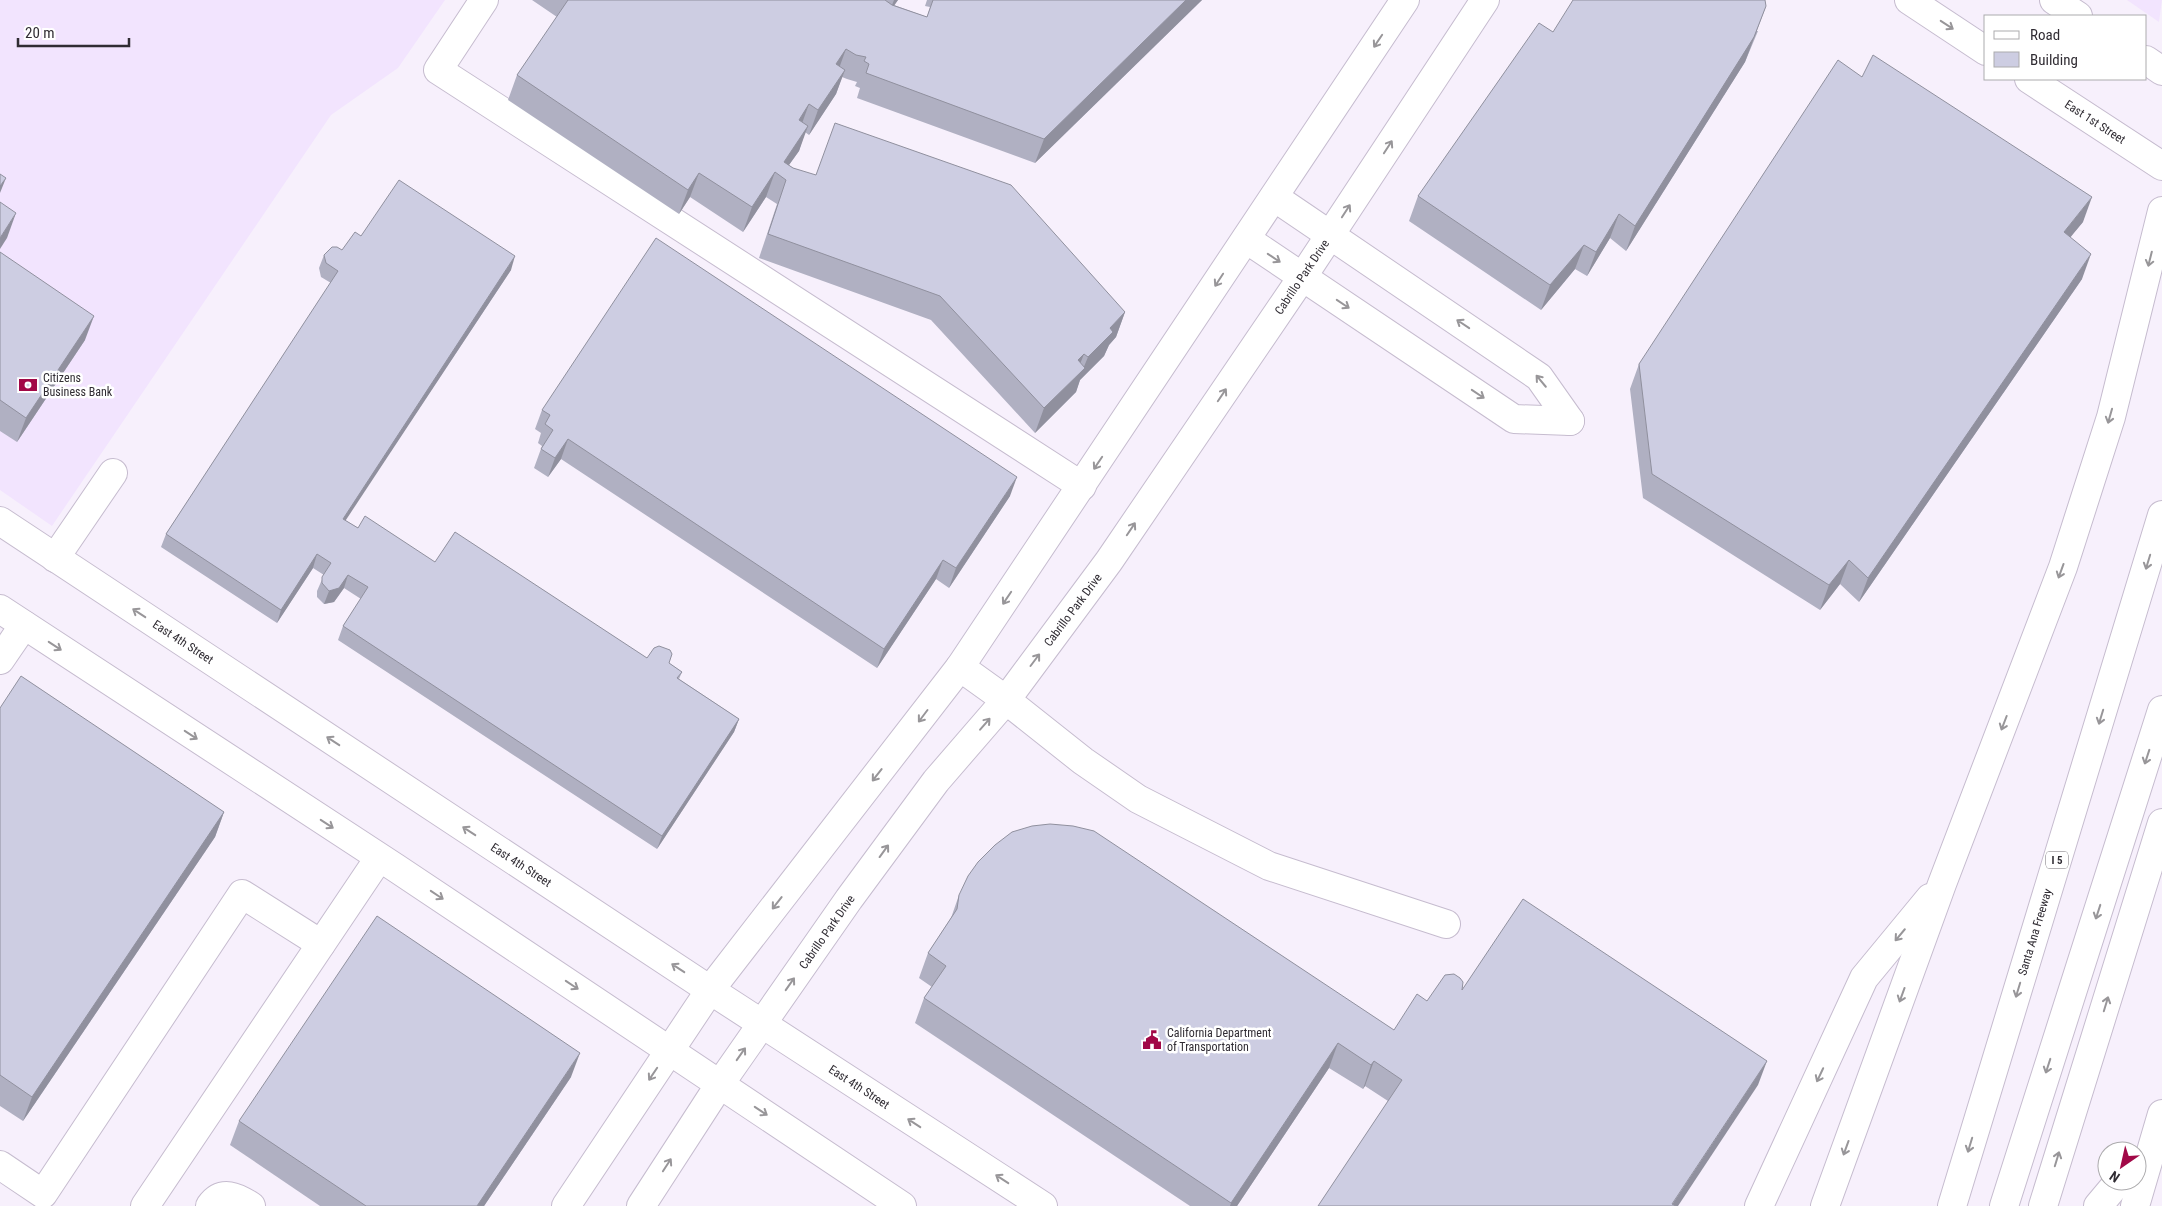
<svg xmlns="http://www.w3.org/2000/svg" width="2162" height="1206" font-family="'Roboto Condensed',sans-serif">
<rect width="100%" height="100%" fill="#f7f0fc"/>
<g fill="#f2e4fe">
<polygon points="0,0 445,0 398,68 331,115 52,526 0,490"/>
<polygon points="2127,0 2162,0 2159,22"/>
</g>
<g fill="none" stroke-linecap="round" stroke-linejoin="round">
<g stroke="#c6bccf" stroke-width="30">
<g id="minor">
<polyline points="484,0 438,70 1082,486"/>
<polyline points="1274,197 1539,377 1570,421"/>
<polyline points="1246,239 1514,419 1570,421"/>
<polyline points="55,558 113,473"/>
<polyline points="0,660 24,625"/>
<polyline points="960,667 1006,700 1083,761 1138,799 1269,866 1446,924"/>
<polyline points="0,1165 43,1194 242,894 321,944"/>
<polyline points="145,1206 379,858"/>
<path d="M 210,1206 C 222,1189 237,1197 251,1206"/>
<polyline points="566,1206 710,990 960,667 1405,0"/>
<polyline points="641,1206 720,1084 849,899 936,781 1006,700 1109,561 1309,267 1485,0"/>
</g>
</g>
<g stroke="#c6bccf" stroke-width="30">
<g id="major">
<polyline points="1909,0 1986,51"/>
<polyline points="2054,0 2078,16"/>
<polyline points="2146,60 2162,71"/>
<polyline points="2029,79 2162,166"/>
<polyline points="0,521 710,990 1043,1206"/>
<polyline points="0,609 396,868 902,1206"/>
</g>
</g>
<g stroke="#c6bccf" stroke-width="30">
<g id="highway">
<polyline points="1759,1206 1864,978 1930,898"/>
<polyline points="1825,1206 1942,884 2063,567 2111,417 2162,211"/>
<polyline points="1952,1206 2162,515"/>
<polyline points="2004,1206 2162,710"/>
<polyline points="2043,1206 2162,823"/>
<polyline points="2098,1206 2119,1181"/>
<polyline points="2135,1206 2162,1114"/>
</g>
</g>
<use href="#minor" stroke="#fff" stroke-width="28"/>
<use href="#major" stroke="#fff" stroke-width="28"/>
<use href="#highway" stroke="#fff" stroke-width="28"/>
</g>
<g fill="#b0b0c2">
<polygon points="532,0 898,0 894,5 927,17 930,7 925,6 927,0 1202,0 1035,163 857,98 860,88 855,86 857,82 847,79 842,77 836,94 809,135 805,132 799,151 789,165 793,168 1125,312 1116,337 1109,345 1104,356 1080,380 1076,392 1035,433 931,320 759,258 777,204 766,197 743,232 690,197 679,214 508,100 517,75 557,17"/>
<polygon points="1758,31 1745,62 1626,251 1610,238 1587,276 1575,269 1541,310 1409,221 1418,196 1553,32"/>
<polygon points="2083,222 2070,237 2082,279 1859,602 1840,584 1820,610 1643,498 1630,389 1639,364"/>
<polygon points="361,236 511,270 345,520 358,528 435,562 647,658 669,663 682,672 679,679 739,719 734,732 657,849 338,640 343,626 361,599 344,588 334,602 324,604 317,597 317,591 324,575 313,568 277,623 161,547 166,534 331,283 321,277 319,268 324,255 342,250"/>
<polygon points="0,252 85,340 17,442 0,431"/>
<polygon points="542,410 1010,496 949,588 936,579 877,668 561,459 548,477 534,468 542,446 538,443 541,433 535,429"/>
<polygon points="0,708 224,812 215,837 23,1121 0,1106"/>
<polygon points="959,895 1394,1030 1427,1001 1462,990 1758,1085 1388,1101 1365,1086 1363,1089 1329,1068 1237,1206 1190,1206 915,1023 924,998 932,987 919,978 928,953 951,918"/>
<polygon points="571,1077 484,1206 320,1206 230,1145 239,1121"/>
</g>
<g fill="#90909e">
<polygon points="894,0 898,0 889,13"/>
<polygon points="1186,0 1202,0 1035,163 1044,139"/>
<polygon points="1766,6 1745,62 1626,251 1635,226"/>
<polygon points="846,49 837,74 836,64"/>
<polygon points="845,70 836,94 809,135 818,110"/>
<polygon points="809,104 800,129 799,120"/>
<polygon points="808,126 799,151 781,176 784,162"/>
<polygon points="775,172 766,197 743,232 752,207"/>
<polygon points="699,173 690,197 679,214 688,190"/>
<polygon points="6,178 0,193 0,186"/>
<polygon points="2092,197 2083,222 2055,256 2064,232"/>
<polygon points="16,213 7,238 0,249 0,238"/>
<polygon points="1619,214 1610,238 1587,276 1596,252"/>
<polygon points="1584,245 1575,269 1541,310 1550,285"/>
<polygon points="2091,254 2082,279 1859,602 1868,578"/>
<polygon points="515,256 511,270 338,532 343,519"/>
<polygon points="1125,312 1116,337 1109,345 1104,356 1080,380 1076,392 1035,433 1044,408 1078,360 1084,354 1075,377 1083,369 1088,357 1110,328"/>
<polygon points="94,316 85,340 17,442 26,418"/>
<polygon points="568,439 561,459 548,477 555,458"/>
<polygon points="1017,477 1010,496 949,588 956,568"/>
<polygon points="317,554 313,568 277,623 281,610"/>
<polygon points="943,560 936,579 877,668 884,649"/>
<polygon points="1849,560 1840,584 1820,610 1829,585"/>
<polygon points="348,575 344,588 334,602 324,604 329,591"/>
<polygon points="739,719 734,732 657,849 662,836"/>
<polygon points="224,812 215,837 23,1121 32,1097"/>
<polygon points="1338,1043 1329,1068 1237,1206 1230,1206 1231,1203"/>
<polygon points="580,1053 571,1077 484,1206 477,1206"/>
<polygon points="1374,1061 1365,1086 1363,1089 1371,1065"/>
<polygon points="1767,1061 1758,1085 1678,1206 1671,1206"/>
</g>
<g fill="#cdcde2" stroke="#90909e">
<polygon points="568,0 885,0 892,5 927,17 933,0 1186,0 1044,139 866,73 869,64 864,61 866,57 856,55 846,49 836,64 845,70 818,110 809,104 799,120 808,126 784,162 793,168 816,175 835,123 1011,185 1125,312 1110,328 1113,332 1088,357 1084,354 1078,360 1085,368 1044,408 940,296 768,234 786,180 775,172 752,207 699,173 688,190 517,75"/>
<polygon points="1573,0 1765,0 1766,6 1754,37 1635,226 1619,214 1596,252 1584,245 1550,285 1418,196 1539,23 1553,32"/>
<polygon points="1873,55 2092,197 2064,232 2091,254 1868,578 1849,560 1829,585 1652,474 1639,364 1838,60 1862,77"/>
<polygon points="0,174 6,178 0,186"/>
<polygon points="399,180 515,256 343,519 358,528 365,516 435,562 455,532 647,658 654,648 659,646 670,650 672,654 669,663 682,672 677,678 739,719 662,836 343,626 368,587 348,575 339,588 329,591 322,583 322,577 331,563 317,554 281,610 166,534 338,271 326,263 324,255 332,247 337,247 342,250 355,232 361,236"/>
<polygon points="0,202 16,213 0,238"/>
<polygon points="656,238 1017,477 956,568 943,560 884,649 568,439 555,458 541,449 553,430 545,424 550,415 542,410"/>
<polygon points="0,252 94,316 26,418 0,400"/>
<polygon points="21,676 224,812 32,1097 0,1075 0,708"/>
<polygon points="1050,824 1073,826 1094,831 1394,1030 1417,994 1427,1001 1445,975 1454,974 1460,978 1463,982 1462,990 1523,899 1767,1061 1672,1204 1676,1206 1318,1206 1402,1080 1374,1061 1371,1065 1338,1043 1231,1203 924,998 946,966 928,953 957,909 959,895 968,876 978,862 995,845 1012,832 1032,826"/>
<polygon points="377,916 580,1053 477,1206 366,1206 239,1121"/>
</g>
<defs><path id="oneway-shaft" d="M-6 0H5M1.5-3L5.5 0L1.5 3" fill="none" stroke-width="1.6" stroke-linecap="round" stroke-linejoin="round" transform="scale(1.25)"/></defs>
<g stroke="#989699">
<use href="#oneway-shaft" transform="translate(1947 25) rotate(33)"/>
<use href="#oneway-shaft" transform="translate(1378 41) rotate(124)"/>
<use href="#oneway-shaft" transform="translate(1388 147) rotate(-57)"/>
<use href="#oneway-shaft" transform="translate(1346 211) rotate(-57)"/>
<use href="#oneway-shaft" transform="translate(1274 258) rotate(34)"/>
<use href="#oneway-shaft" transform="translate(2150 259) rotate(104)"/>
<use href="#oneway-shaft" transform="translate(1219 280) rotate(123)"/>
<use href="#oneway-shaft" transform="translate(1343 304) rotate(34)"/>
<use href="#oneway-shaft" transform="translate(1463 324) rotate(-146)"/>
<use href="#oneway-shaft" transform="translate(1541 381) rotate(-130)"/>
<use href="#oneway-shaft" transform="translate(1478 394) rotate(34)"/>
<use href="#oneway-shaft" transform="translate(1222 395) rotate(-56)"/>
<use href="#oneway-shaft" transform="translate(2110 416) rotate(106)"/>
<use href="#oneway-shaft" transform="translate(1098 463) rotate(124)"/>
<use href="#oneway-shaft" transform="translate(1131 529) rotate(-56)"/>
<use href="#oneway-shaft" transform="translate(2148 562) rotate(107)"/>
<use href="#oneway-shaft" transform="translate(2061 571) rotate(110)"/>
<use href="#oneway-shaft" transform="translate(1007 598) rotate(124)"/>
<use href="#oneway-shaft" transform="translate(139 613) rotate(-147)"/>
<use href="#oneway-shaft" transform="translate(55 646) rotate(33)"/>
<use href="#oneway-shaft" transform="translate(1035 660) rotate(-53)"/>
<use href="#oneway-shaft" transform="translate(923 716) rotate(127)"/>
<use href="#oneway-shaft" transform="translate(2101 717) rotate(107)"/>
<use href="#oneway-shaft" transform="translate(2004 723) rotate(111)"/>
<use href="#oneway-shaft" transform="translate(985 724) rotate(-49)"/>
<use href="#oneway-shaft" transform="translate(191 735) rotate(33)"/>
<use href="#oneway-shaft" transform="translate(333 741) rotate(-147)"/>
<use href="#oneway-shaft" transform="translate(2147 757) rotate(108)"/>
<use href="#oneway-shaft" transform="translate(877 775) rotate(128)"/>
<use href="#oneway-shaft" transform="translate(327 824) rotate(33)"/>
<use href="#oneway-shaft" transform="translate(469 831) rotate(-147)"/>
<use href="#oneway-shaft" transform="translate(884 851) rotate(-54)"/>
<use href="#oneway-shaft" transform="translate(437 895) rotate(34)"/>
<use href="#oneway-shaft" transform="translate(777 903) rotate(128)"/>
<use href="#oneway-shaft" transform="translate(2098 912) rotate(108)"/>
<use href="#oneway-shaft" transform="translate(1900 935) rotate(130)"/>
<use href="#oneway-shaft" transform="translate(678 968) rotate(-147)"/>
<use href="#oneway-shaft" transform="translate(790 984) rotate(-55)"/>
<use href="#oneway-shaft" transform="translate(572 985) rotate(34)"/>
<use href="#oneway-shaft" transform="translate(2018 990) rotate(107)"/>
<use href="#oneway-shaft" transform="translate(1902 995) rotate(110)"/>
<use href="#oneway-shaft" transform="translate(2106 1004) rotate(-73)"/>
<use href="#oneway-shaft" transform="translate(741 1054) rotate(-55)"/>
<use href="#oneway-shaft" transform="translate(2048 1066) rotate(108)"/>
<use href="#oneway-shaft" transform="translate(653 1074) rotate(124)"/>
<use href="#oneway-shaft" transform="translate(1820 1075) rotate(115)"/>
<use href="#oneway-shaft" transform="translate(761 1111) rotate(34)"/>
<use href="#oneway-shaft" transform="translate(914 1123) rotate(-147)"/>
<use href="#oneway-shaft" transform="translate(1970 1145) rotate(107)"/>
<use href="#oneway-shaft" transform="translate(1846 1148) rotate(110)"/>
<use href="#oneway-shaft" transform="translate(2057 1159) rotate(-73)"/>
<use href="#oneway-shaft" transform="translate(667 1165) rotate(-57)"/>
<use href="#oneway-shaft" transform="translate(1002 1179) rotate(-147)"/>
</g>
<defs>
<g id="bank-bare" transform="scale(1.5)"><path d="M-6-4H6V4H-6ZM0-2.3a2.3 2.3 0 1 0 0 4.6a2.3 2.3 0 1 0 0-4.6Z" fill="#a10847" stroke="#fff" stroke-width="2.5" paint-order="stroke"/></g>
<g id="civic-bare" transform="scale(1.5)"><path d="M-.6-6.5H3V-4.5H.6V-3L4-1V1h2V6H-6V1h2V-1L-.6-3ZM-1.2 2.5V6h2.4V2.5Z" fill="#a10847" stroke="#fff" stroke-width="2.5" paint-order="stroke"/></g>
</defs>
<g fill-rule="evenodd">
<use href="#bank-bare" x="28" y="385"/>
<use href="#civic-bare" x="1152" y="1040"/>
</g>
<g text-anchor="middle" dominant-baseline="central" stroke-width="5" stroke-linejoin="round" paint-order="stroke">
<rect fill="#fff" stroke="#6e6b70" stroke-width="1" x="2046" y="851.5" width="22" height="17" rx="4"/>
<g font-size="11" font-weight="bold" fill="#302c33">
<text x="2057" y="860">I 5</text>
</g>
<g font-size="12" fill="#302c33" stroke="#fff">
<text transform="translate(2095 122) rotate(33)">East 1st Street</text>
<text transform="translate(1302 277) rotate(-56)">Cabrillo Park Drive</text>
<text transform="translate(1073 610) rotate(-53)">Cabrillo Park Drive</text>
<text transform="translate(183 642) rotate(33)">East 4th Street</text>
<text transform="translate(521 865) rotate(33)">East 4th Street</text>
<text transform="translate(827 932) rotate(-55)">Cabrillo Park Drive</text>
<text transform="translate(2035 932) rotate(-73)">Santa Ana Freeway</text>
<text transform="translate(859 1087) rotate(33)">East 4th Street</text>
</g>
<g font-size="12" fill="#302c33" stroke="#fff" text-anchor="start">
<text x="43" y="378">Citizens<tspan x="43" dy="14">Business Bank</tspan></text>
<text x="1167" y="1033">California Department<tspan x="1167" dy="14">of Transportation</tspan></text>
</g>
</g>
<rect x="1984" y="15" width="162" height="65" fill="#ffffff" stroke="#acabad"/>
<rect x="1994" y="31" width="25" height="8" fill="#ffffff" stroke="#acabad"/>
<text x="2030" y="40" font-size="15" fill="#302c33">Road</text>
<rect x="1994" y="52" width="25" height="15" fill="#cdcde2" stroke="#acabad"/>
<text x="2030" y="65" font-size="15" fill="#302c33">Building</text>
<g transform="translate(2122 1166) rotate(214)"><circle r="24" fill="#ffffff" stroke="#acabad"/>
<path d="M0-4L9 19L0 12L-9 19Z" fill="#a10847"/>
<text y="-8" font-size="14" font-weight="bold" text-anchor="middle" fill="#302c33">N</text>
</g>
<path d="M18 38v8h111v-8" fill="none" stroke="#302c33" stroke-width="2.5"/>
<text x="25" y="38" font-size="15" fill="#302c33" stroke="#ffffff" stroke-width="4" paint-order="stroke">20 m</text>
</svg>
